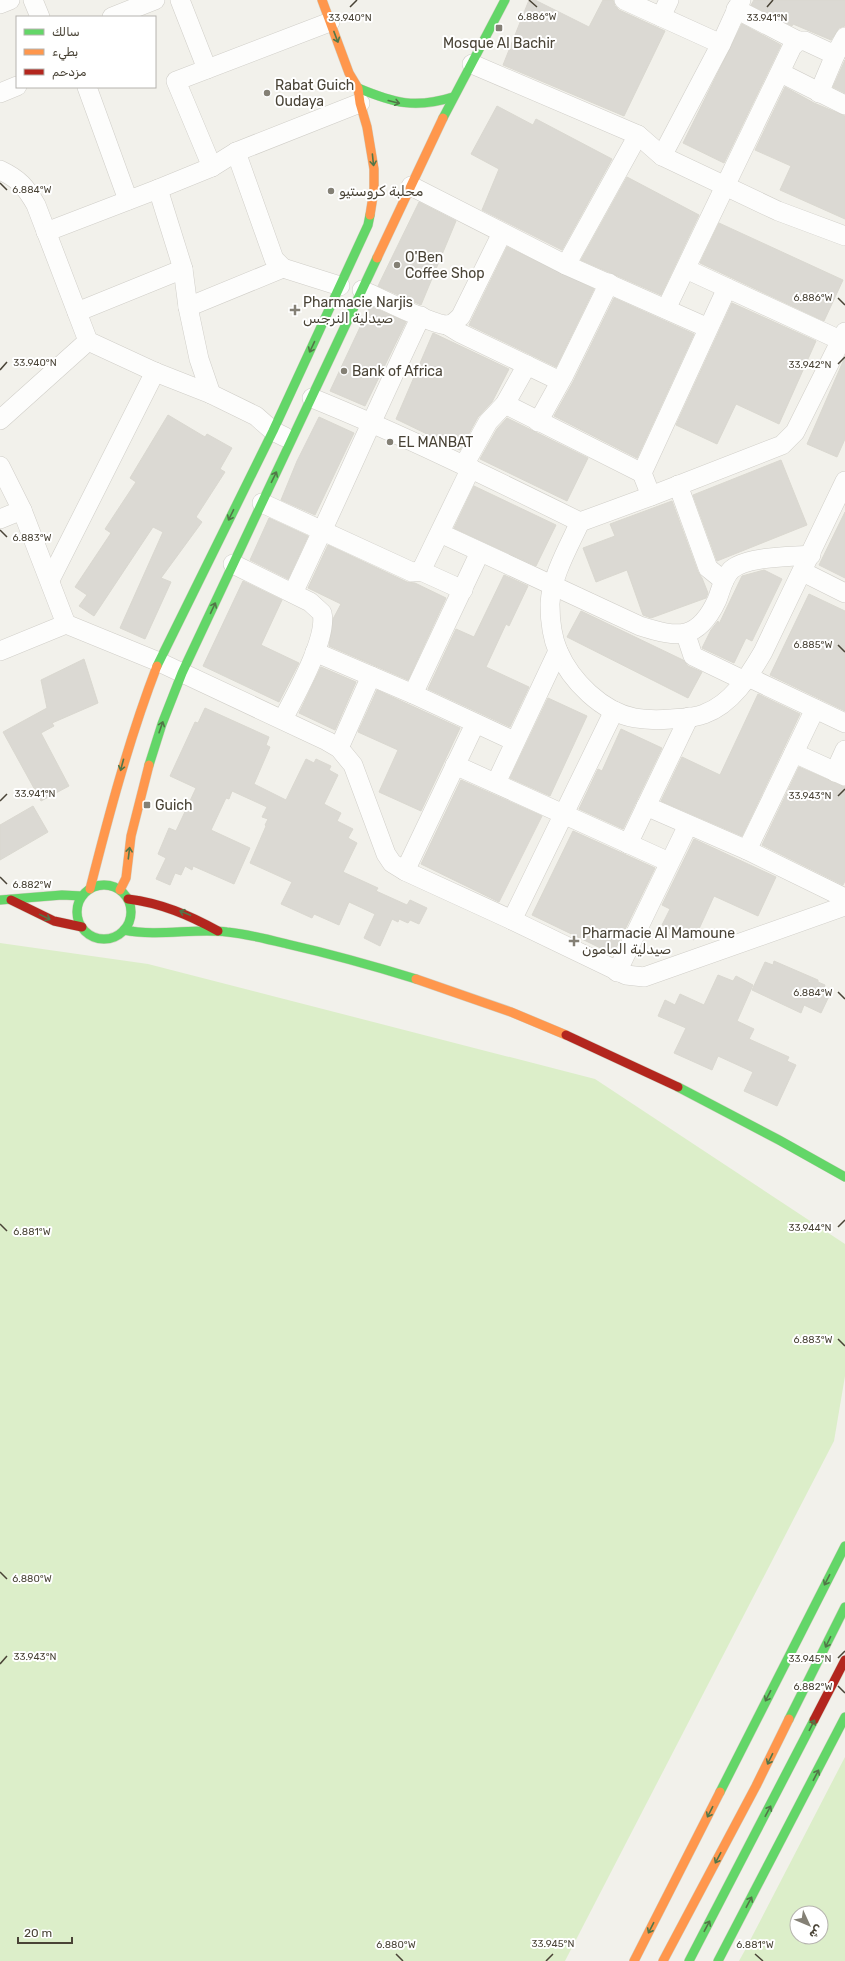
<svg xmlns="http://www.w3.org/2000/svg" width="845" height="1961" font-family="Rubik,Cairo,sans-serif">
<rect width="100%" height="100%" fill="#f2f1eb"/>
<g fill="#dceec9" fill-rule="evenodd">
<polygon points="0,943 148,964 595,1079 845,1244 845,1376 834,1441 565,1961 0,1961"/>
<path d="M 845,1757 L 845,1961 L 739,1961 L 744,1952 ZM 797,1913 L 821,1913 L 821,1937 L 797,1937 Z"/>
</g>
<g fill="#dbd9d3" stroke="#dad8d0">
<polygon points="529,0 535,0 589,27 603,0 613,0 615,6 619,10 665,31 624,116 503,65"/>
<polygon points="754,0 845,0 845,26 839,28 831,40 793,24 792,26 751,5"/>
<polygon points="742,24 781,45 724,163 683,143"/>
<polygon points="845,60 845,93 833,87"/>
<polygon points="785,87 814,103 845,116 845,219 780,190 791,166 755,150"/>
<polygon points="497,106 533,125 536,119 612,159 562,250 482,210 499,169 471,154"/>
<polygon points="627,177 699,215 661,295 581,260"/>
<polygon points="419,202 456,221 421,305 378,286"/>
<polygon points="719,223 843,280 824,321 700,263"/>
<polygon points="507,247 594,289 556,367 469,325"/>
<polygon points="614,298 694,334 637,458 554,416 573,382"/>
<polygon points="732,303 816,341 779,424 736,404 717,444 676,425"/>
<polygon points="370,306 406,322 365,406 330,391"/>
<polygon points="433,333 509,369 492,402 478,417 460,450 396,419"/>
<polygon points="845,357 845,439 837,457 807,444"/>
<polygon points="168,415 205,437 207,434 232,448 220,469 225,472 196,517 202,522 161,578 171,582 145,639 120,628 163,532 153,527 94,616 79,606 87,595 75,587 111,533 105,529 136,482 130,478"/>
<polygon points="319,417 354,433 315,515 281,500 297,461"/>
<polygon points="507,418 588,458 567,501 480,459 497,429"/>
<polygon points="781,460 807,525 717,561 693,495"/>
<polygon points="474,486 556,525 536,566 454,528"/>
<polygon points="672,501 698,572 702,578 708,593 706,598 651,618 643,615 627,570 596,582 583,548 615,536 610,524"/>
<polygon points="845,512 845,578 819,565"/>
<polygon points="269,518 308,536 288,579 250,560"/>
<polygon points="328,545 407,582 415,583 446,598 408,680 329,646 333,619 341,604 308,588"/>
<polygon points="764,570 782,579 752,641 746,638 734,663 702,648 711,630 718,621 719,624 742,576"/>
<polygon points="504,575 528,586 509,626 506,624 486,667 529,687 510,727 428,689 456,629 474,637"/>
<polygon points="243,581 282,600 261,645 299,663 279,702 203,666"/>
<polygon points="809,594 845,611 845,711 770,675"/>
<polygon points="581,611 683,660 688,666 702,672 688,698 567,637"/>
<polygon points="84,659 98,703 52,723 54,726 41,733 69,786 41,801 3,732 47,708 41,680"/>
<polygon points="321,667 356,682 335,730 299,713"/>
<polygon points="377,690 460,728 421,811 379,792 398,750 358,732"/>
<polygon points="758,694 800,714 742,836 661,801 682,757 720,775"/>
<polygon points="548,698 587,716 550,796 510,778"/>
<polygon points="205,708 269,737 266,745 270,747 254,784 286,800 306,759 314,763 316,759 331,766 329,770 338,775 324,804 341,813 337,821 353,829 348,838 357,843 343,872 378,888 376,891 407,905 410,900 427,908 419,924 410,920 408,923 399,919 398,922 392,919 380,946 364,938 375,914 349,902 339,925 314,914 312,918 281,904 292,882 250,863 266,826 265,825 268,819 262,817 267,807 232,791 229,799 226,798 211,830 250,848 234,884 193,866 192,870 185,866 181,875 175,873 170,885 156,879 166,858 158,854 169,828 176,831 196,788 170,776 195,722 198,723"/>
<polygon points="621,729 662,748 623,829 579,809 598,769 602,771"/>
<polygon points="799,767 845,787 845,881 843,885 762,845"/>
<polygon points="461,780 542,816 499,902 421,864"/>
<polygon points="33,806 48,832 0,860 0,825"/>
<polygon points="573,831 655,868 613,954 532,915"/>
<polygon points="694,839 776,877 758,916 714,896 694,940 662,925 670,909 662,905"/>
<polygon points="774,961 818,980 818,982 825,985 824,988 831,992 821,1013 804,1005 801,1013 752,990 765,962 773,965"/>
<polygon points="718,975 733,981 736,976 753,985 737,1021 754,1029 749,1039 789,1057 787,1061 796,1065 777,1106 744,1091 753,1072 718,1056 712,1070 674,1053 686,1028 658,1016 665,1000 675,1005 680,994 704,1005"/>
</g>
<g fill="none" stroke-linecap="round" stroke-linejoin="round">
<g stroke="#d0cec8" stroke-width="20">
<g id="street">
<polyline points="33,0 40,17"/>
<polyline points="180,0 207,69"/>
<polyline points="624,0 721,44"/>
<polyline points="0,4 10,0"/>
<polyline points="736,9 798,41"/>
<polyline points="112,17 155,0"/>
<polyline points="661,17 669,0"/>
<polyline points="472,64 638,135 662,156 778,211 845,236"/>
<polyline points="781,73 845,105"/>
<polyline points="87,87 128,200"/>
<polyline points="0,93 17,86"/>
<polyline points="819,93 835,55"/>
<polyline points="236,152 274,259 283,268 340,286"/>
<polyline points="662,156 721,44 741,0"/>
<polyline points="212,167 176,81 330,22"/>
<path d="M 0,170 C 19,179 26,187 36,205 L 88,341 L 155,372 L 211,394 L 256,416 L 273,431 L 285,437"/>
<polyline points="411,186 566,265 638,135"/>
<polyline points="158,189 183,269 188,307 199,359 211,394"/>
<polyline points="46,232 158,189 212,167 236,152 360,103"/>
<polyline points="566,265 708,328"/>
<polyline points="686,269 840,340"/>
<path d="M 362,290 C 377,297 435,326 448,325 C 454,324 457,320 461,316 L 502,233"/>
<polyline points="188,307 283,268"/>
<polyline points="666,309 792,47 798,41 805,41 835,55 845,37"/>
<polyline points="77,312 183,269"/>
<polyline points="447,325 460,333 560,381"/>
<path d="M 312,398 C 403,435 491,478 580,522 L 651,496 L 782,445 L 795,432 L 845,332"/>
<polyline points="505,404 642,473"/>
<polyline points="0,420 88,341"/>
<polyline points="538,422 563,377 609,283"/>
<polyline points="464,465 488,422 505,404 527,365"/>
<polyline points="0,466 22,510 66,624"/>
<polyline points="678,485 708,568 724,581"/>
<polyline points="651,496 642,473 727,288"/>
<polyline points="262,503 412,572 421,571 463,590"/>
<polyline points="0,519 22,510"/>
<path d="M 580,522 C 569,546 551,577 550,604 C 550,618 552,637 558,651 C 571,681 602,712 635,718 C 647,720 659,720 671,719 C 682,718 694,718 704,714 C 732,704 749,676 763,652 L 845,481"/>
<path d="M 440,533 L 640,626 C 678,638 698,641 717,600 C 721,590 723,578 731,570 C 746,556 791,557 811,555"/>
<path d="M 233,564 L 310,602 L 322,613 C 328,638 295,696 283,719"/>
<polyline points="421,571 471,468"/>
<polyline points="803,572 845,593"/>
<polyline points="50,580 155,372"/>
<path d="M 293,593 C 337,501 377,408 421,316"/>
<polyline points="686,635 693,656 745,681"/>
<polyline points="0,651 66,624 159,662 327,741 339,748 353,765 386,854 392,863 405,871 512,920 626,975 644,977 845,906"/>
<polyline points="315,652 413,694 514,741"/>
<polyline points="748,677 845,723"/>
<polyline points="413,694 480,552"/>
<polyline points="339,748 371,676"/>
<polyline points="794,753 845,776"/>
<polyline points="455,765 669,862"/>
<polyline points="835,772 845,750"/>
<polyline points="496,783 558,651"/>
<polyline points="646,806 747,850 845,898"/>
<polyline points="628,844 689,717"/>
<polyline points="747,850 815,709"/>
<polyline points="405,871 475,724"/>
<polyline points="512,920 614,711"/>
<polyline points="617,972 688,825"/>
</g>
</g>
<g stroke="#d2cfc2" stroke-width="10">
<g id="fast">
<path d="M 358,88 C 394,103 415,109 453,97"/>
<polyline points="443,118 505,0"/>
<polyline points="157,666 273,431 368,225 370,215"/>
<polyline points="149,765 162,724 182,673 377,258"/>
<circle cx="104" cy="912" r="27"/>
<polyline points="0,900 62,895 82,896"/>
<path d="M 124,930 C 159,937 193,928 227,932 C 248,934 267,939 287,944 C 331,954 374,966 416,979"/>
<polyline points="678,1087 779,1140 845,1177"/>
<polyline points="789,1719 845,1607"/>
<polyline points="720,1792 845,1546"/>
<polyline points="689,1961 814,1720"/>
<polyline points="718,1961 845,1717"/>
</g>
</g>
<g stroke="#d2cfc2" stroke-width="10">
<g id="slow">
<polyline points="322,0 349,73 358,88 360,103 367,127 374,169 374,190 370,215"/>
<polyline points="377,258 443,118"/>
<path d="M 90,889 C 109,814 129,739 157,666"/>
<polyline points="120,890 126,878 131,836 149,765"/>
<polyline points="416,979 511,1012 566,1035"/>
<polyline points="634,1961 720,1792"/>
<polyline points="663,1961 756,1786 789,1719"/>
</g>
</g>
<g stroke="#d2cfc2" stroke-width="10">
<g id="jam">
<path d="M 128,899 C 161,903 189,915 218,931"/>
<polyline points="11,900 54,921 82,927"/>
<polyline points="566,1035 678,1087"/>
<polyline points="814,1720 845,1660"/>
</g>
</g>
<use href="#street" stroke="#fdfdfc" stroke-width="19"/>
<use href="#fast" stroke="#63d668" stroke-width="9"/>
<use href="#slow" stroke="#ff974d" stroke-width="9"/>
<use href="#jam" stroke="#b3261e" stroke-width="9"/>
</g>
<defs><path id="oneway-shaft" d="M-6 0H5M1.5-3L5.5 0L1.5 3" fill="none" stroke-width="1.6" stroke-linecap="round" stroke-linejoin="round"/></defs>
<g stroke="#527648">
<use href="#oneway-shaft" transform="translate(336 37) rotate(69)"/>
<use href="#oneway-shaft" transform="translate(394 102) rotate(14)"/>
<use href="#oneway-shaft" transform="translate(373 160) rotate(84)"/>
<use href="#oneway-shaft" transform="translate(312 347) rotate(115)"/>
<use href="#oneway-shaft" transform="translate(274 477) rotate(-64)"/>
<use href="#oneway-shaft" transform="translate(231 515) rotate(116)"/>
<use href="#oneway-shaft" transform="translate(213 608) rotate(-65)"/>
<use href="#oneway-shaft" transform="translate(161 727) rotate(-71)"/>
<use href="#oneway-shaft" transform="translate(122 765) rotate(105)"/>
<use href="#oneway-shaft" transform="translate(129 853) rotate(-83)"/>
<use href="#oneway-shaft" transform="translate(185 913) rotate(-157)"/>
<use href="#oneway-shaft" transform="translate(45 917) rotate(26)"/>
<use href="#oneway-shaft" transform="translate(827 1580) rotate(117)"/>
<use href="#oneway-shaft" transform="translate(828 1642) rotate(116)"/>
<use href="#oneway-shaft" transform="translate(768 1696) rotate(117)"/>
<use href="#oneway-shaft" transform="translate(812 1725) rotate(-63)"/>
<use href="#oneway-shaft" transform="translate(770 1759) rotate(116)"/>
<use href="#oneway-shaft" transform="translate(816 1775) rotate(-63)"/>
<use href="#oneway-shaft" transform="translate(768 1811) rotate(-62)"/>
<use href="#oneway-shaft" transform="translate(710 1812) rotate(117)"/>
<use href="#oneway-shaft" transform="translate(718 1858) rotate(118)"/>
<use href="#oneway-shaft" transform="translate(749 1902) rotate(-62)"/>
<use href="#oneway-shaft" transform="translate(707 1926) rotate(-62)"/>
<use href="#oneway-shaft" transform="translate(651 1928) rotate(117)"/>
</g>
<path fill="none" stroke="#494336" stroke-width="1.5" d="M 529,0 L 537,7M 350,7 L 357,0M 767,7 L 773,0M 0,183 L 7,190M 838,298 L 845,305M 838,364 L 845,357M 0,370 L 7,362M 0,530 L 7,537M 838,645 L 845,652M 838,796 L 845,789M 0,801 L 7,794M 0,877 L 7,884M 838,992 L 845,999M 0,1224 L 7,1231M 838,1227 L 845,1220M 838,1339 L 845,1346M 0,1572 L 7,1579M 838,1658 L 845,1651M 0,1664 L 7,1656M 838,1686 L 845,1693M 396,1954 L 403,1961M 755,1954 L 763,1961M 546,1961 L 553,1954"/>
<g fill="#848075" stroke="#fff" stroke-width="1.5">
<rect x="495" y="24" width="8" height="8" rx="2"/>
<circle cx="267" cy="93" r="4"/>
<circle cx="331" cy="191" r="4"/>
<circle cx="397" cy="265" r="4"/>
<path d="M293 304h4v4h4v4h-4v4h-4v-4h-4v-4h4z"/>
<circle cx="344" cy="371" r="4"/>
<circle cx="390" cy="442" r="4"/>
<rect x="143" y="801" width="8" height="8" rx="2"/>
<path d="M572 935h4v4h4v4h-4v4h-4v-4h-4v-4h4z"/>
</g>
<g text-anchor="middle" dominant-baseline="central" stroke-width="4" stroke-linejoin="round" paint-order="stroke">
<g font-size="14" fill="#494336" stroke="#fff" text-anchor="start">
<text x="499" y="43" text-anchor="middle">Mosque Al Bachir</text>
<text x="275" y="85">Rabat Guich<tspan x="275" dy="16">Oudaya</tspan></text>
<text x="339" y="191">محلبة كروستيو</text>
<text x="405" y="257">O'Ben<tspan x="405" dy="16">Coffee Shop</tspan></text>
<text x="303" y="302">Pharmacie Narjis<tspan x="303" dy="16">صيدلية النرجس</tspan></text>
<text x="352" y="371">Bank of Africa</text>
<text x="398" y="442">EL MANBAT</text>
<text x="155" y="805">Guich</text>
<text x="582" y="933">Pharmacie Al Mamoune<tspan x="582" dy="16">صيدلية المامون</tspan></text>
</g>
</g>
<g font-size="10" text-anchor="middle" fill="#494336" stroke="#fff" stroke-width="4" stroke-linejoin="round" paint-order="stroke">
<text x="537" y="20">6.886°W</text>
<text x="767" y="21">33.941°N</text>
<text x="350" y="21">33.940°N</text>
<text x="32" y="193">6.884°W</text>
<text x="813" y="301">6.886°W</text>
<text x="35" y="366">33.940°N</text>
<text x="810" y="368">33.942°N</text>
<text x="32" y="541">6.883°W</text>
<text x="813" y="648">6.885°W</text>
<text x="35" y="797">33.941°N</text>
<text x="810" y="799">33.943°N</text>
<text x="32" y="888">6.882°W</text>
<text x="813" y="996">6.884°W</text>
<text x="810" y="1231">33.944°N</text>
<text x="32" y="1235">6.881°W</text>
<text x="813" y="1343">6.883°W</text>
<text x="32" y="1582">6.880°W</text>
<text x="35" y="1660">33.943°N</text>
<text x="810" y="1662">33.945°N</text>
<text x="813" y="1690">6.882°W</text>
<text x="553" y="1947">33.945°N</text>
<text x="396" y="1948">6.880°W</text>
<text x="755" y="1948">6.881°W</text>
</g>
<rect x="16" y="16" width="140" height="72" fill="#ffffff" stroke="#b6b4af"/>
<rect x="24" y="29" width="20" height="6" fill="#63d668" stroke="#b6b4af"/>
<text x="52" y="36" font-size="12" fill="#494336">سالك</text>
<rect x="24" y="49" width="20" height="6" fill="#ff974d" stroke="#b6b4af"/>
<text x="52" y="56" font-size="12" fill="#494336">بطيء</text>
<rect x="24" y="69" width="20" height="6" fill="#b3261e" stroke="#b6b4af"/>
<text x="52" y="76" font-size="12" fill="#494336">مزدحم</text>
<g transform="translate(809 1925) rotate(134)"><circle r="19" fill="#ffffff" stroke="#b6b4af"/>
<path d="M0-3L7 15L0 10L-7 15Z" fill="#848075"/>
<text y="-6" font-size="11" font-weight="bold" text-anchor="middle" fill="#494336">ش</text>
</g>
<path d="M18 1937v6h54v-6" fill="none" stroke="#494336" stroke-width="2"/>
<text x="24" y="1937" font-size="12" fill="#494336" stroke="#ffffff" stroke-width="3" paint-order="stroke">20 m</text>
</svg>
